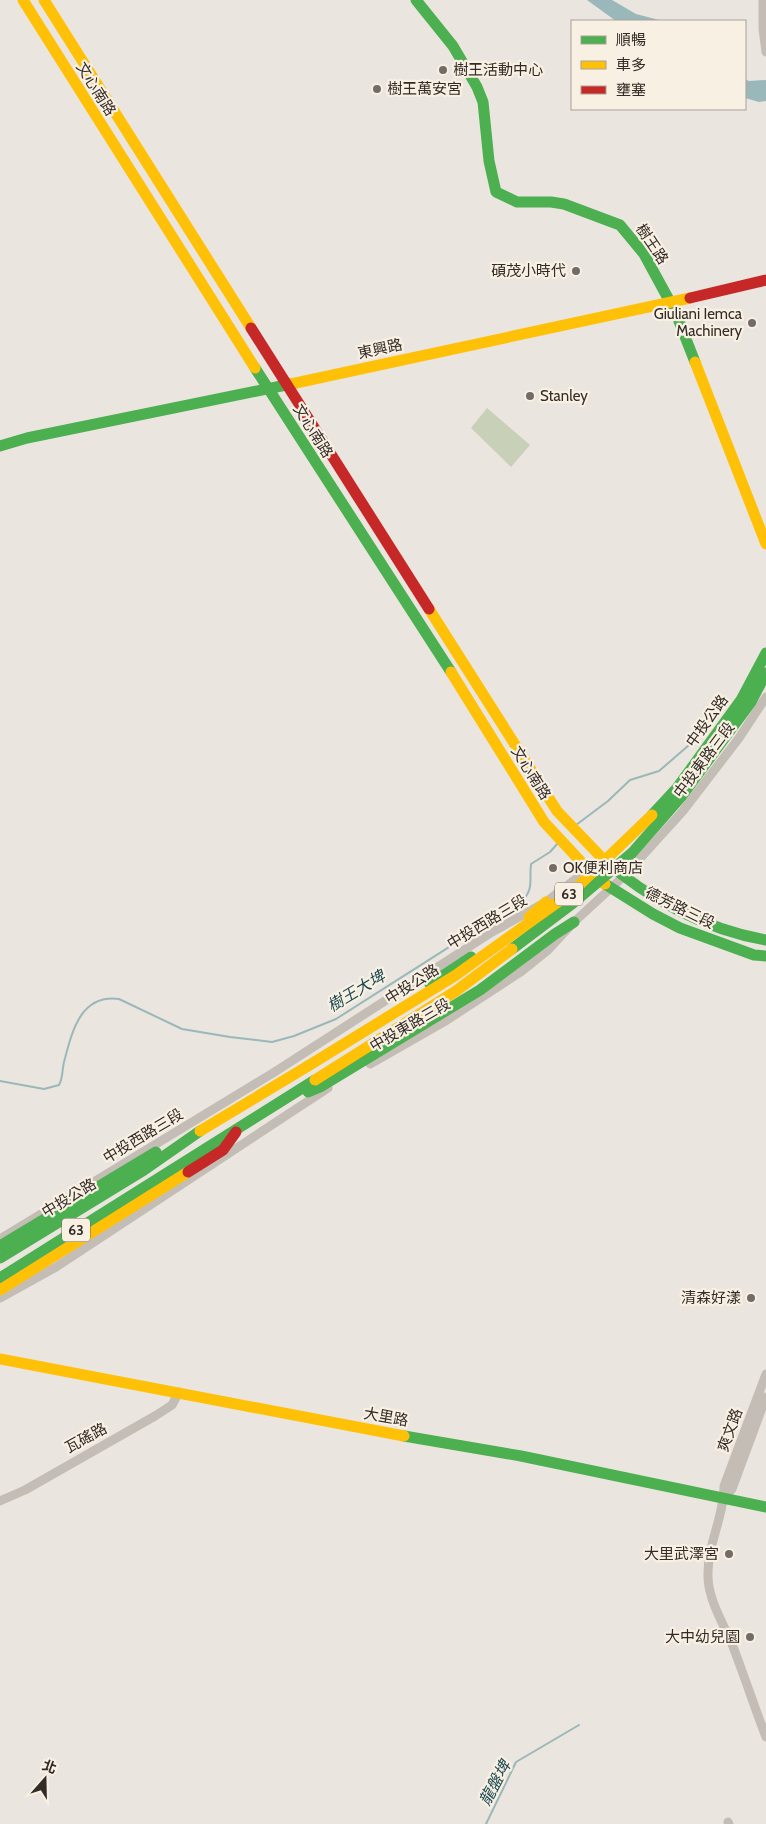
<svg xmlns="http://www.w3.org/2000/svg" width="766" height="1824" font-family="Cabin,'Noto Sans TC',sans-serif">
<rect width="100%" height="100%" fill="#eae5de"/>
<polygon fill="#c9d0b8" points="487,408 530,445 511,467 471,428"/>
<g fill="#9ab8ba">
<polygon points="587,0 612,0 636,14 663,21 616,21"/>
<polygon points="745,79 749,81 766,80 766,101 759,102 745,98"/>
</g>
<g fill="none" stroke-linecap="round" stroke-linejoin="round">
<g stroke="#9ab8ba" stroke-width="2">
<polyline points="576,825 608,801 630,780 659,771 696,739"/>
<path d="M 0,1081 L 44,1089 L 59,1085 C 63,1078 62,1070 64,1062 C 72,1032 80,994 119,999 L 182,1029 L 230,1037 L 272,1042 L 294,1036 L 336,1019 L 523,900 C 534,888 529,879 531,864 L 550,852 L 558,843"/>
<polyline points="486,1824 516,1762 579,1725"/>
</g>
<g stroke="#c3bdb6" stroke-width="9">
<polyline points="763,0 763,29 766,52"/>
<polyline points="370,1064 447,1020 522,971 548,950 574,922 624,876 683,811 739,738 766,697"/>
<polyline points="0,1239 273,1073 492,932 546,902 586,871"/>
<polyline points="0,1298 56,1267 328,1088"/>
<path d="M 766,1374 L 724,1486 C 724,1517 707,1545 708,1576 C 708,1599 723,1623 732,1644 C 744,1675 754,1706 766,1737"/>
<polyline points="724,1497 732,1489 766,1397"/>
<polyline points="0,1501 25,1490 155,1416 172,1405 179,1392"/>
<polyline points="728,1822 729,1824"/>
</g>
<g stroke="#4caf50" stroke-width="11">
<polyline points="416,0 453,46 477,87 483,102 489,161 496,192 517,202 551,202 564,204 620,225 644,254 675,311 695,362"/>
<polyline points="255,368 451,672"/>
<polyline points="0,446 27,438 291,384"/>
<path d="M 603,859 C 648,899 707,930 766,940"/>
<polyline points="605,884 653,914 680,928 754,955 766,956"/>
<polyline points="430,984 471,957"/>
<polyline points="308,1092 320,1087 480,990 555,934 574,922"/>
<polyline points="0,1246 156,1152"/>
<polyline points="0,1258 144,1170 200,1131"/>
<polyline points="0,1278 315,1080"/>
<polyline points="404,1436 521,1456 766,1507"/>
</g>
<g stroke="#ffc107" stroke-width="11">
<polyline points="23,0 255,368"/>
<polyline points="44,0 251,328"/>
<polyline points="695,362 766,544"/>
<polyline points="291,384 690,298"/>
<polyline points="429,609 557,811 603,859"/>
<polyline points="451,672 544,822 597,879 605,884"/>
<polyline points="529,917 546,902"/>
<polyline points="200,1131 308,1066"/>
<polyline points="0,1290 188,1172"/>
<polyline points="0,1359 404,1436"/>
</g>
<g stroke="#c62828" stroke-width="11">
<polyline points="690,298 766,280"/>
<polyline points="251,328 429,609"/>
<polyline points="188,1172 223,1150 236,1132"/>
</g>
<g stroke="#4caf50" stroke-width="11">
<polyline points="652,815 677,788 741,700 766,653"/>
<polyline points="512,949 573,903 632,853 681,797 751,702 766,673"/>
</g>
<g stroke="#ffc107" stroke-width="11">
<polyline points="308,1066 456,975 572,892 652,815"/>
<polyline points="315,1080 456,991 512,949"/>
</g>
</g>
<g fill="#736c66" stroke="#f8f0e3" stroke-width="2">
<circle cx="443" cy="70" r="5"/>
<circle cx="377" cy="89" r="5"/>
<circle cx="576" cy="271" r="5"/>
<circle cx="752" cy="323" r="5"/>
<circle cx="530" cy="396" r="5"/>
<circle cx="553" cy="868" r="5"/>
<circle cx="751" cy="1298" r="5"/>
<circle cx="729" cy="1554" r="5"/>
<circle cx="750" cy="1637" r="5"/>
</g>
<g text-anchor="middle" dominant-baseline="central" stroke-width="4.5" stroke-linejoin="round" paint-order="stroke">
<g fill="#f8f0e3" stroke="#6e665f" stroke-width="1">
<rect x="555" y="882.5" width="28" height="23" rx="4"/>
<rect x="62" y="1218.5" width="28" height="23" rx="4"/>
</g>
<g font-size="14" font-weight="bold" fill="#332b26">
<text x="569" y="894">63</text>
<text x="76" y="1230">63</text>
</g>
<g font-size="15" fill="#332b26" stroke="#f8f0e3" text-anchor="end">
<text x="453" y="70" text-anchor="start">樹王活動中心</text>
<text x="387" y="89" text-anchor="start">樹王萬安宮</text>
<text x="566" y="271">碩茂小時代</text>
<text x="742" y="314">Giuliani Iemca<tspan x="742" dy="17">Machinery</tspan></text>
<text x="540" y="396" text-anchor="start">Stanley</text>
<text x="563" y="868" text-anchor="start">OK便利商店</text>
<text x="741" y="1298">清森好漾</text>
<text x="719" y="1554">大里武澤宮</text>
<text x="740" y="1637">大中幼兒園</text>
</g>
<g font-size="15" fill="#332b26" stroke="#f8f0e3">
<text transform="translate(96 89) rotate(58)">文心南路</text>
<text transform="translate(652 244) rotate(56)">樹王路</text>
<text transform="translate(380 349) rotate(-12)">東興路</text>
<text transform="translate(313 431) rotate(58)">文心南路</text>
<text transform="translate(707 721) rotate(-54)">中投公路</text>
<text transform="translate(704 760) rotate(-53)">中投東路三段</text>
<text transform="translate(531 773) rotate(58)">文心南路</text>
<text transform="translate(680 908) rotate(26)">德芳路三段</text>
<text transform="translate(487 922) rotate(-31)">中投西路三段</text>
<text transform="translate(412 984) rotate(-32)">中投公路</text>
<text transform="translate(410 1025) rotate(-30)">中投東路三段</text>
<text transform="translate(143 1136) rotate(-31)">中投西路三段</text>
<text transform="translate(69 1198) rotate(-31)">中投公路</text>
<text transform="translate(386 1417) rotate(10)">大里路</text>
<text transform="translate(730 1430) rotate(-70)">爽文路</text>
<text transform="translate(86 1438) rotate(-29)">瓦磘路</text>
</g>
<g font-size="16" font-style="italic" fill="#1d4a52" stroke="#f8f0e3">
<text transform="translate(356 991) rotate(-31)">樹王大埤</text>
<text transform="translate(495 1783) rotate(-62)">龍盤埤</text>
</g>
</g>
<rect x="571" y="20" width="175" height="90" fill="#f8f0e3" stroke="#a9a197"/>
<rect x="581" y="36" width="25" height="8" fill="#4caf50" stroke="#a9a197"/>
<text x="616" y="45" font-size="15" fill="#332b26">順暢</text>
<rect x="581" y="61" width="25" height="8" fill="#ffc107" stroke="#a9a197"/>
<text x="616" y="70" font-size="15" fill="#332b26">車多</text>
<rect x="581" y="86" width="25" height="8" fill="#c62828" stroke="#a9a197"/>
<text x="616" y="95" font-size="15" fill="#332b26">壅塞</text>
<g transform="translate(45 1779) rotate(20)" stroke="#f8f0e3" stroke-width="4" paint-order="stroke">
<path d="M0-4L9 19L0 12L-9 19Z" fill="#332b26"/>
<text y="-8" font-size="14" font-weight="bold" text-anchor="middle" fill="#332b26">北</text>
</g>
</svg>
